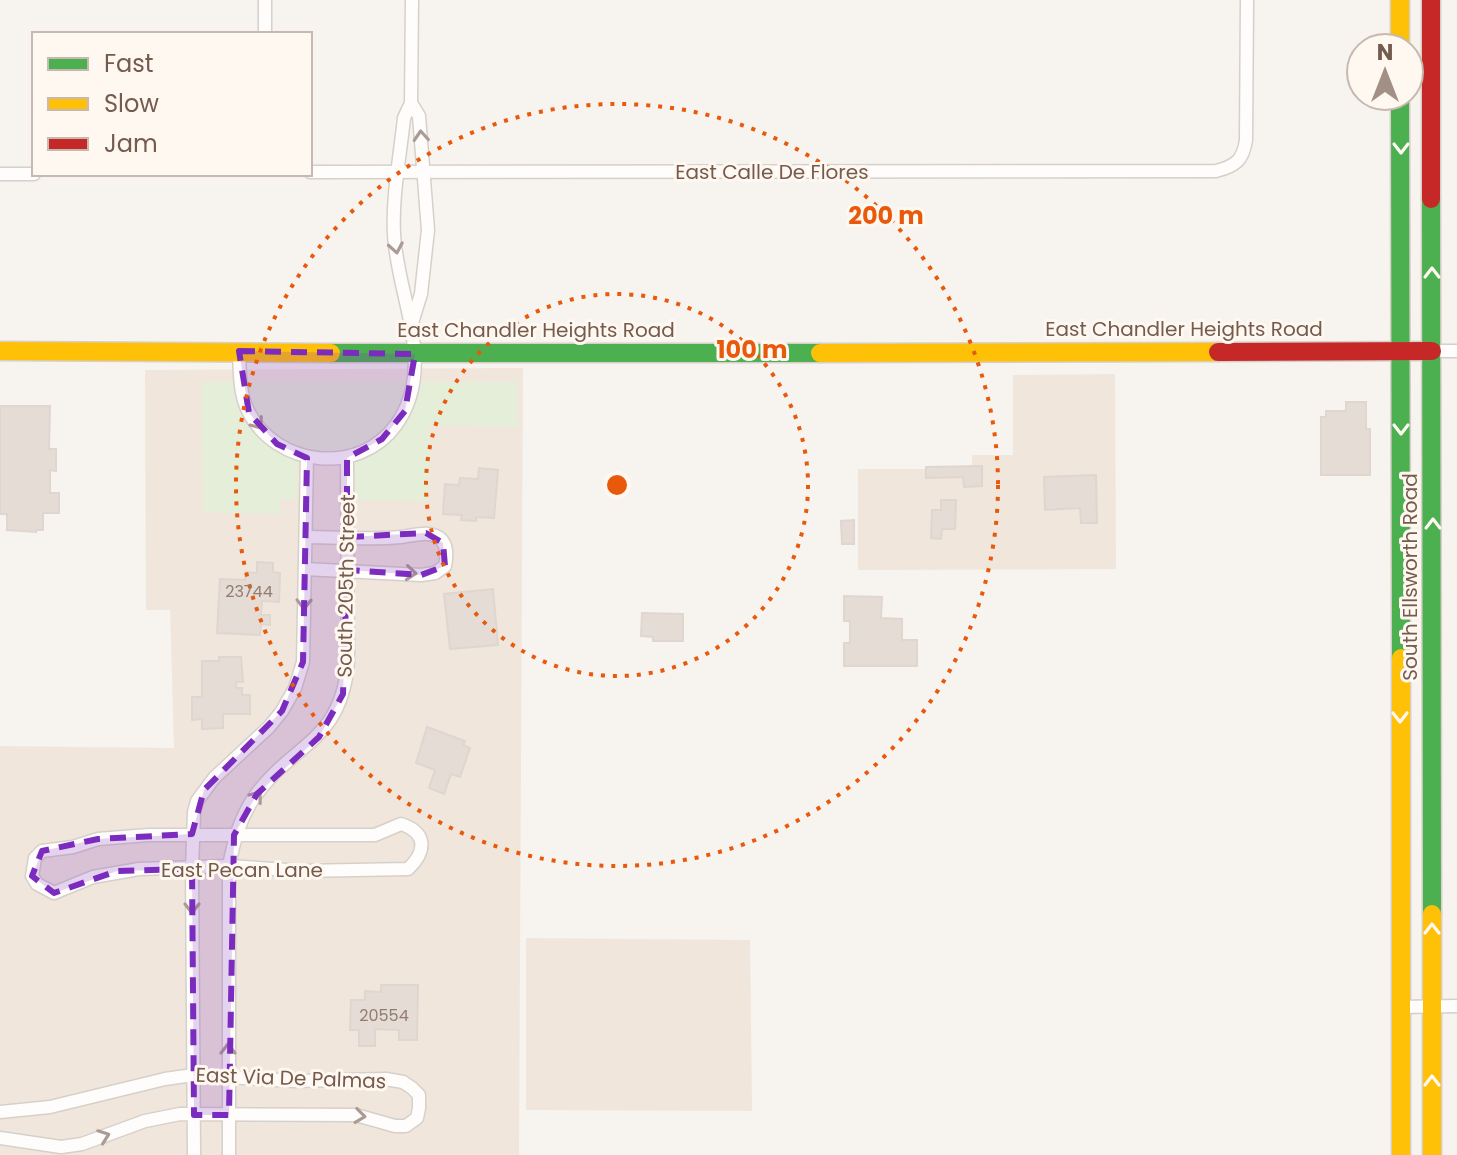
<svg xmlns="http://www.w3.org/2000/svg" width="1457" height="1155" font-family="Poppins,sans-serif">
<rect width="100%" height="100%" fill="#f7f3ee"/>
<g fill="#f0e6dc">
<polygon points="523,368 519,1155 0,1155 0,746 174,748 170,610 146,610 145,370"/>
<polygon points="1115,374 1116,569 858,570 858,469 972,469 972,455 1013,455 1013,375"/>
<polygon points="526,938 750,940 752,1111 526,1110"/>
</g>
<polygon fill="#e5eed9" points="202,382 518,382 518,427 430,425 428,501 353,500 354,464 298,464 296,499 280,498 280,514 203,512"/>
<g fill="#e4dcd5" stroke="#e0d6d0" stroke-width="2">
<polygon points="1346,402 1366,402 1366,429 1370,429 1370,475 1321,475 1321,417 1326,417 1326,411 1346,411"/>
<polygon points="0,406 50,406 49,449 56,449 56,471 50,470 50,493 59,493 59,513 43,513 43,530 36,530 36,532 7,530 7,514 0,514"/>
<polygon points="982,466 982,486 964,487 963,477 926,478 926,467"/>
<polygon points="479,468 498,470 494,518 476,517 476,521 461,520 462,515 443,514 445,484 459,485 460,478 478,479"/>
<polygon points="1096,475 1097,523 1081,523 1080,508 1045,510 1044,477"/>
<polygon points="941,500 956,500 955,529 942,529 941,539 931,538 932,510 941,510"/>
<polygon points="854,520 854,544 842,544 841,521"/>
<polygon points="257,562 273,563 273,572 280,573 279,602 262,601 261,615 270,615 270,625 261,624 260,635 217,633 220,579 245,580 246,572 257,573"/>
<polygon points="493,589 498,645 450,649 444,594"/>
<polygon points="844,596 882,597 881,618 902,619 902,640 917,640 917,666 844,666 844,643 850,643 850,621 844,621"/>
<polygon points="642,613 683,614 683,641 653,641 653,637 641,636"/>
<polygon points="219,657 241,657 243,682 236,682 236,688 242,688 242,695 250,695 250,714 223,714 223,728 202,729 202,719 192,720 192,697 202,697 202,661 219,661"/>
<polygon points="427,727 465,741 463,745 470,748 460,777 451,774 444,794 429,788 435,770 416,763"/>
<polygon points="381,985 418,985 417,1040 399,1040 399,1030 375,1029 375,1046 359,1046 359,1030 350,1030 351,1000 365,1000 365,991 381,992"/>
</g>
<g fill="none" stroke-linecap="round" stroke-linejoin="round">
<g stroke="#d6d0ca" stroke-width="15">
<g id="street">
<polyline points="265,34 265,0"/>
<polyline points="411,103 419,116 428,230 421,294 412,323"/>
<path d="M 310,172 L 1216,171 C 1236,166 1243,160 1246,140 L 1247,0"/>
<polyline points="0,174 34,174"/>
<path d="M 239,351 C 240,372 239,392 248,411 C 276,467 359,476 396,425 C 438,366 397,297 394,234 C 392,197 400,156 404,118 L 411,103 L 412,0"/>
<polyline points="1432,351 1457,351"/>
<path d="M 305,569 L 421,575 L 435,573 L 445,566 C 447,556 448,543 438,537 C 427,530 413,536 401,537 C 369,540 337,537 306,537"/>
<path d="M 401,824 C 428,833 426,852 408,869 L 301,871 L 229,866 L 139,869 L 93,877 L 54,893 L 37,884 L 32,876 L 35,858 L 42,851 L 73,847 L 98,839 L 148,835 L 375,835 Z"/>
<polyline points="1400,1007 1457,1006"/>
<polyline points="0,1112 50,1107 165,1079 193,1075 294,1081 386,1079 403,1082 412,1088 419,1095 419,1108 417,1118 406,1126 395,1126 356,1115 180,1114 145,1121 82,1144 61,1147 0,1138"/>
<polyline points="194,1155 192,869 194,812 197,801 214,778 269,727 282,711 295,688 303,662 307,457"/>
<path d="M 229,1155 L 229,866 C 234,840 240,818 255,796 C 294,742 341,743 348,662 L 347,457"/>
</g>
</g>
<g stroke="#d7d0ca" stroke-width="21">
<g id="fast">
<polyline points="1400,96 1401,658"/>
<polyline points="1431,199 1432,914"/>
<polyline points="331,353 820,353"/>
</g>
</g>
<g stroke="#d7d0ca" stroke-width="21">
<g id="slow">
<polyline points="1400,0 1400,48"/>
<polyline points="0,351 331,353"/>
<polyline points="820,353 1218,352"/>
<polyline points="1401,658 1401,1155"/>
<polyline points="1432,914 1432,1155"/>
</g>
</g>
<g stroke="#d7d0ca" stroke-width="21">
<g id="jam">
<polyline points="1431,0 1431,199"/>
<polyline points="1218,352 1432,351"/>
</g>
</g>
<use href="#street" stroke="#fefdfc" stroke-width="12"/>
<use href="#fast" stroke="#4caf50" stroke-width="18"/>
<use href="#slow" stroke="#ffc107" stroke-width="18"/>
<use href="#jam" stroke="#c62828" stroke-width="18"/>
</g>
<defs><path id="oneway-chevron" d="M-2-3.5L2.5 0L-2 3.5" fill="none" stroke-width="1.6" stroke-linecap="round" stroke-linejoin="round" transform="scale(2)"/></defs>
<g stroke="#ac9b94">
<use href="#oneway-chevron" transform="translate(421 136) rotate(-94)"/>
<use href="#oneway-chevron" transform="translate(396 248) rotate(80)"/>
<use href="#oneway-chevron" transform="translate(258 424) rotate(53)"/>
<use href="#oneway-chevron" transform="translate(411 573) rotate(5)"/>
<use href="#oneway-chevron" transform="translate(304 604) rotate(91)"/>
<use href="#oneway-chevron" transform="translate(257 796) rotate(-53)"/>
<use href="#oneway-chevron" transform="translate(192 908) rotate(90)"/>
<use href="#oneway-chevron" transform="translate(228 1049) rotate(-90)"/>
<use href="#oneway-chevron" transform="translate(360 1116) rotate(7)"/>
<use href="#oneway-chevron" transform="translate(104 1136) rotate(-20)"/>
</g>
<g stroke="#fef8f0">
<use href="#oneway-chevron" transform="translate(1401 148) rotate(90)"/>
<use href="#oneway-chevron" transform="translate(1432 273) rotate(-90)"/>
<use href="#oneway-chevron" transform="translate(1401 429) rotate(90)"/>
<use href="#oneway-chevron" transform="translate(1433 524) rotate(-90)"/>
<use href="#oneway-chevron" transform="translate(1400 717) rotate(90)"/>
<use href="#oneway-chevron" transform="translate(1432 929) rotate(-90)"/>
<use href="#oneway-chevron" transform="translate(1432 1081) rotate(-90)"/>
</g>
<path fill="#7b2cbf" fill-opacity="0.2" stroke="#7b2cbf" stroke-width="6" stroke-dasharray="16 10" stroke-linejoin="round" d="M 239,351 L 415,354 L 405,411 L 382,439 L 347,458 L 347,537 L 426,533 L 443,543 L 445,566 L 421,575 L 347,570 L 343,694 L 319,737 L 257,794 L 234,835 L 229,1115 L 194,1115 L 192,869 L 117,871 L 54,893 L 32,876 L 42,851 L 98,839 L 192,834 L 204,790 L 282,711 L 303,662 L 307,458 L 277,444 L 249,413 Z"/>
<g fill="none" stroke="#e8590c" stroke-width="4" stroke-dasharray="4 8">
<circle cx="617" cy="485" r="191"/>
<circle cx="617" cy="485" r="381"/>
</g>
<g text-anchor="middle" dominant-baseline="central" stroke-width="6" stroke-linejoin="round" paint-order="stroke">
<g font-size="16" fill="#927c72">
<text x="249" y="591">23744</text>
<text x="384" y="1015">20554</text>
</g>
<g font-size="20" fill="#755a4e" stroke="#fef8f0">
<text x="772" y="172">East Calle De Flores</text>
<text x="1184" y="329">East Chandler Heights Road</text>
<text x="536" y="330">East Chandler Heights Road</text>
<text transform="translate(1410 577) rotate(-90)">South Ellsworth Road</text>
<text transform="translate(346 586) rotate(-89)">South 205th Street</text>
<text x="242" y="870">East Pecan Lane</text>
<text transform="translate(291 1078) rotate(2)">East Via De Palmas</text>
</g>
</g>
<circle cx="617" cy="485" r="12" fill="#e8590c" stroke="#fef8f0" stroke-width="4"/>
<g font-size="24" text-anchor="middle" font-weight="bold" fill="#e8590c" stroke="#fef8f0" stroke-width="6" stroke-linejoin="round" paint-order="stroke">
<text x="886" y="224">200 m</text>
<text x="752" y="358">100 m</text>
</g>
<rect x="32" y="32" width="280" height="144" fill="#fef8f0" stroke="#c7b9af" stroke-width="2"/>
<rect x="48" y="58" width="40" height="12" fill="#4caf50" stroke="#c7b9af" stroke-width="2"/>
<text x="104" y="72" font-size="24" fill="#755a4e">Fast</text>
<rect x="48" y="98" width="40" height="12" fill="#ffc107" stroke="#c7b9af" stroke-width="2"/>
<text x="104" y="112" font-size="24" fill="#755a4e">Slow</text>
<rect x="48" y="138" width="40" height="12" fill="#c62828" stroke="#c7b9af" stroke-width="2"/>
<text x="104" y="152" font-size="24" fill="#755a4e">Jam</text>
<g transform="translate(1385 72)"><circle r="38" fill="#fef8f0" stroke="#c7b9af" stroke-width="2"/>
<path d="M0-6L14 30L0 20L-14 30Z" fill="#a29086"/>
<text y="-12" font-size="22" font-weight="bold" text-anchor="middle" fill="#755a4e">N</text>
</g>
</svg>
